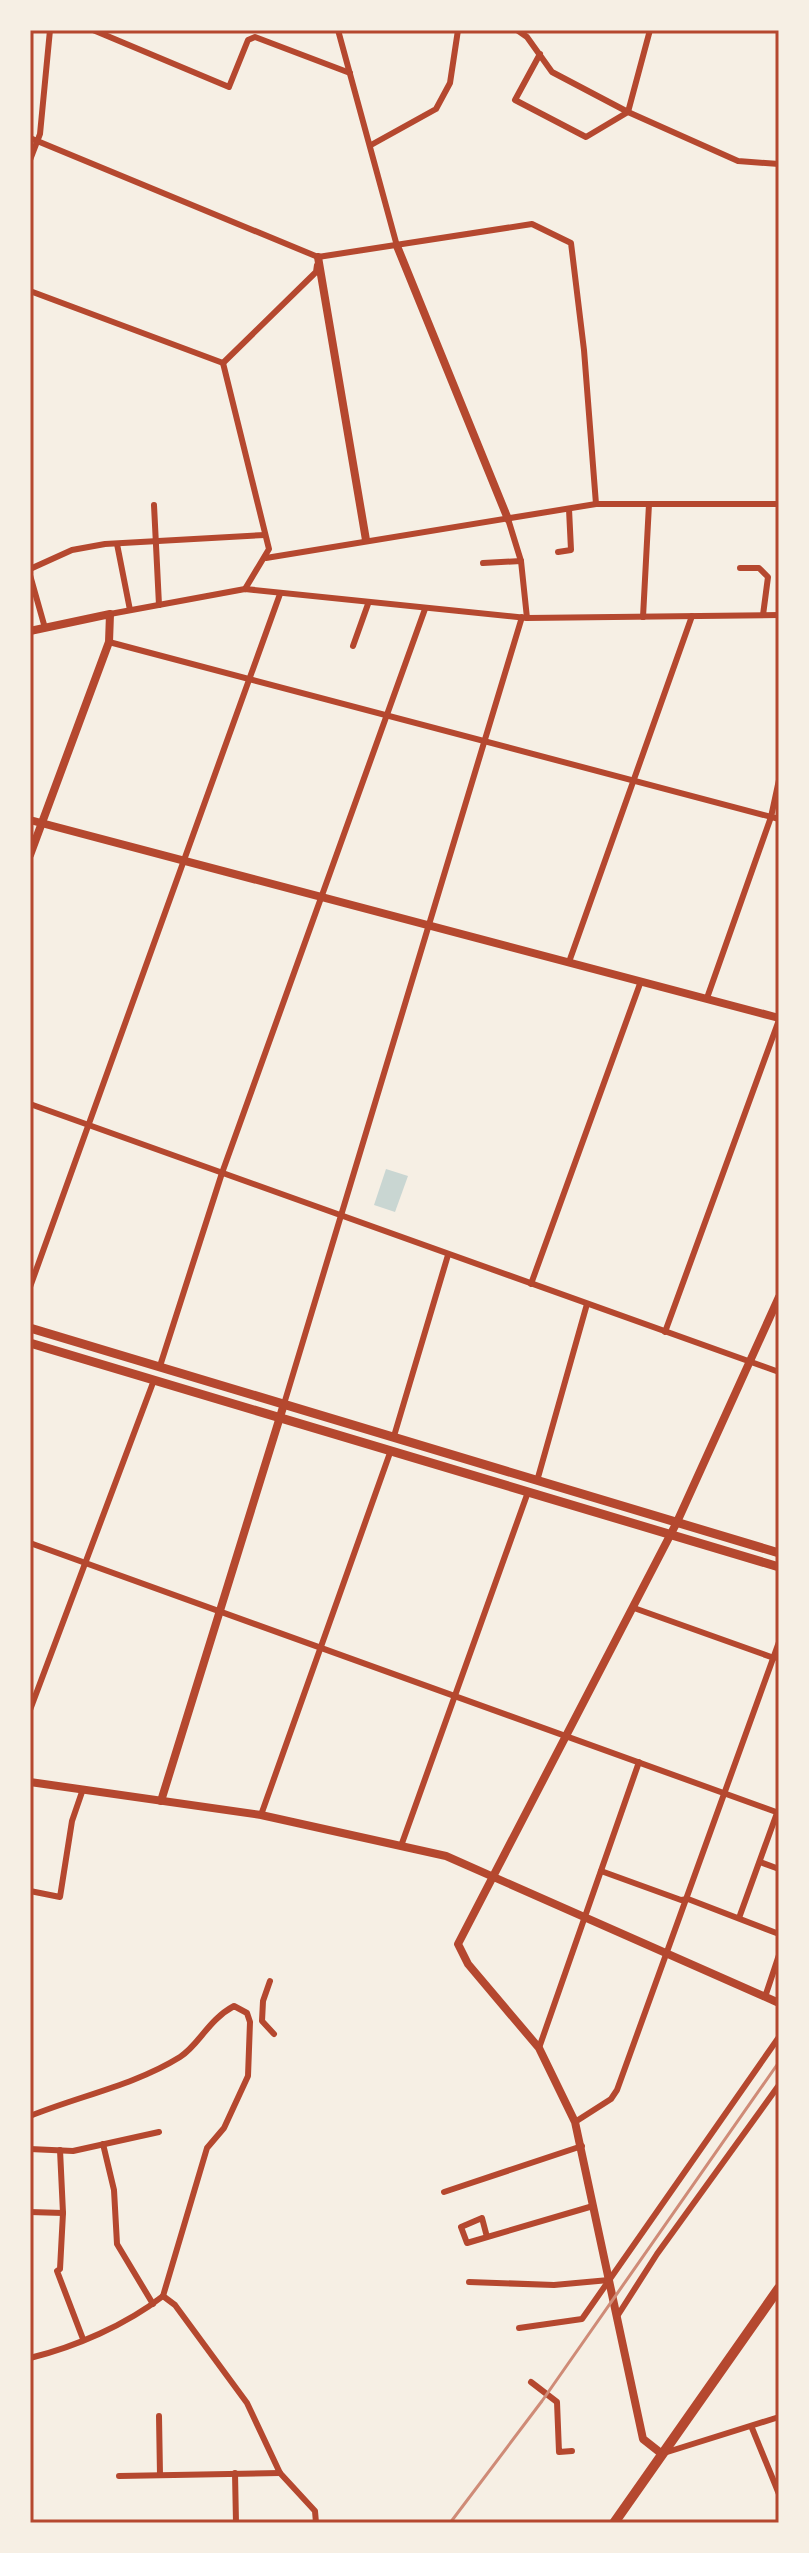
<svg xmlns="http://www.w3.org/2000/svg" width="809" height="2553" font-family="Lora,serif">
<rect width="100%" height="100%" fill="#f6efe4"/>
<polygon fill="#c9d6d2" points="386,1169 408,1176 395,1212 374,1205"/>
<g fill="none" stroke-linecap="round" stroke-linejoin="round">
<g stroke="#b5482f" stroke-width="6">
<polyline points="93,30 229,87 248,40 255,37 350,73"/>
<polyline points="338,30 397,246"/>
<polyline points="517,30 527,37 552,72 628,112 738,161 779,164"/>
<polyline points="540,54 515,100 586,137 628,112 650,30"/>
<polyline points="30,138 318,257 532,224 571,243 584,350 596,504"/>
<polyline points="371,145 436,109 450,83 458,30"/>
<polyline points="30,160 40,134 50,30"/>
<polyline points="30,291 223,363"/>
<polyline points="223,363 269,549 245,589"/>
<polyline points="223,363 316,272 317,265"/>
<polyline points="154,505 159,605"/>
<polyline points="508,519 521,561 527,618"/>
<polyline points="117,544 130,610"/>
<polyline points="558,552 571,550 569,509"/>
<polyline points="266,558 596,504 779,504"/>
<polyline points="483,563 521,561"/>
<polyline points="740,568 759,568 768,577 763,615"/>
<polyline points="30,569 72,550 105,544 265,535"/>
<polyline points="30,575 45,628"/>
<polyline points="110,614 245,589 527,618 779,615"/>
<polyline points="643,617 649,504"/>
<polyline points="109,642 779,819"/>
<polyline points="353,646 368,604"/>
<polyline points="569,962 692,616"/>
<polyline points="707,998 771,817 779,780"/>
<polyline points="30,1104 779,1372"/>
<polyline points="531,1284 641,981"/>
<polyline points="30,1287 280,594"/>
<polyline points="665,1332 779,1020"/>
<polyline points="160,1366 222,1173 425,609"/>
<polyline points="284,1404 522,617"/>
<polyline points="394,1436 448,1255"/>
<polyline points="537,1481 587,1304"/>
<polyline points="30,1543 779,1813"/>
<polyline points="634,1608 774,1658"/>
<polyline points="30,1710 154,1380"/>
<polyline points="261,1815 391,1450"/>
<polyline points="401,1846 528,1492"/>
<polyline points="760,1862 779,1869"/>
<polyline points="601,1871 681,1900 688,1899 779,1934"/>
<polyline points="30,1891 60,1897 72,1821 83,1789"/>
<polyline points="739,1918 777,1813"/>
<polyline points="270,1981 263,2001 262,2021 274,2034"/>
<polyline points="765,1997 779,1955"/>
<polyline points="539,2048 639,1762"/>
<path d="M 30,2116 C 79,2096 135,2085 180,2057 C 199,2045 208,2020 234,2006 L 247,2013 L 250,2022 L 248,2076 L 224,2128 L 207,2148 L 163,2296"/>
<polyline points="575,2122 611,2099 617,2090 779,1642"/>
<polyline points="103,2144 114,2190 117,2244 153,2304"/>
<polyline points="30,2149 73,2151 159,2132"/>
<polyline points="60,2150 63,2213 60,2269 57,2271 83,2339"/>
<polyline points="444,2192 582,2146"/>
<polyline points="30,2212 63,2213"/>
<polyline points="487,2237 482,2218 461,2227 467,2243 593,2206"/>
<polyline points="469,2282 554,2285 609,2280"/>
<polyline points="163,2296 175,2305 247,2403 280,2473 315,2511 316,2523"/>
<polyline points="618,2315 657,2254 779,2085"/>
<polyline points="519,2328 582,2319 779,2037"/>
<path d="M 30,2358 C 75,2347 126,2325 163,2296"/>
<polyline points="531,2382 557,2402 559,2452 572,2451"/>
<polyline points="159,2416 160,2475"/>
<polyline points="752,2428 779,2494"/>
<polyline points="664,2453 779,2417"/>
<polyline points="235,2473 236,2523"/>
<polyline points="119,2476 280,2473"/>
</g>
<g stroke="#b5482f" stroke-width="8">
<polyline points="397,246 508,519"/>
<polyline points="318,257 366,540"/>
<polyline points="30,631 110,614 109,642 30,855"/>
<polyline points="30,820 779,1018"/>
<polyline points="30,1782 261,1815 446,1856 779,2003"/>
<polyline points="161,1801 284,1404"/>
<polyline points="662,2454 643,2439 575,2122 539,2048 468,1964 458,1944 677,1522 779,1297"/>
</g>
<g stroke="#b5482f" stroke-width="9">
<polyline points="30,1328 779,1553"/>
<polyline points="30,1343 779,1567"/>
</g>
<polyline stroke="#b5482f" stroke-width="10" points="614,2523 779,2288"/>
<polyline stroke="#cf8b77" stroke-width="3" points="450,2523 542,2401 779,2062"/>
</g>
<rect width="809" height="2553" fill="none" stroke="#f6efe4" stroke-width="64"/>
<rect x="32" y="32" width="745" height="2489" fill="none" stroke="#b5482f" stroke-width="3"/>
</svg>
